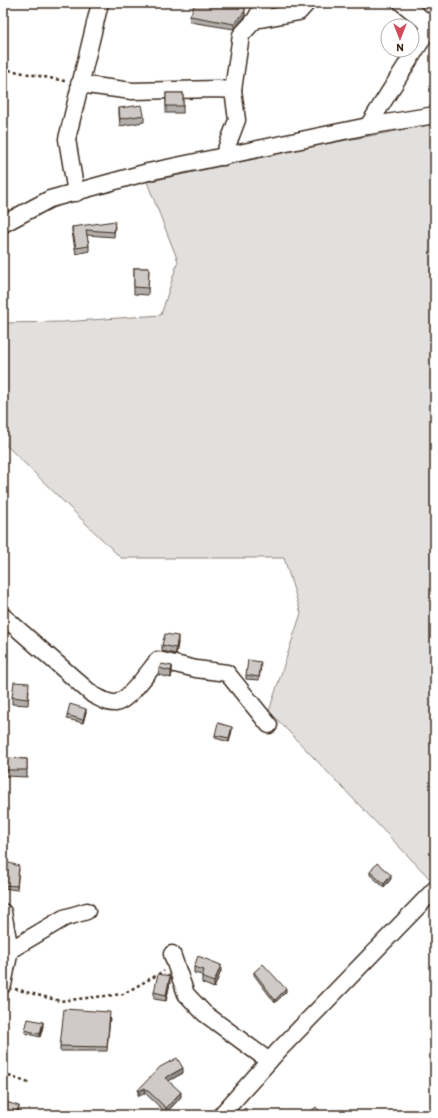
<svg xmlns="http://www.w3.org/2000/svg" width="438" height="1118" font-family="Itim,sans-serif">
<rect width="100%" height="100%" fill="#fff"/>
<filter id="ink" filterUnits="userSpaceOnUse"><feTurbulence type="fractalNoise" baseFrequency=".025" numOctaves="2"/><feDisplacementMap in="SourceGraphic" scale="8" xChannelSelector="R" yChannelSelector="G"/><feConvolveMatrix kernelMatrix="1 2 1 2 8 2 1 2 1" color-interpolation-filters="sRGB"/></filter>
<g filter="url(#ink)">
<polygon fill="#e2e0de" stroke="#8e857e" points="435,124 435,882 434,883 269,711 301,613 284,558 121,558 3,442 3,323 63,322 161,315 178,261 147,182 320,145"/>
<g fill="none" stroke-linecap="round" stroke-linejoin="round">
<g stroke="#3b2a1e" stroke-width="19">
<g id="minor">
<polyline points="402,3 431,26"/>
<polyline points="255,20 264,3"/>
<polyline points="79,84 132,91 217,89 233,90 237,120 223,157"/>
<polyline points="233,90 241,35 255,20 299,12 307,3"/>
<polyline points="368,126 435,19"/>
<polyline points="76,193 67,139 100,3"/>
<polyline points="3,224 50,199 148,172 368,126 435,115"/>
<path d="M 3,616 L 93,695 C 100,698 108,704 116,703 C 129,700 149,671 158,660 L 196,669 L 227,673 L 269,725"/>
<polyline points="3,912 10,950"/>
<polyline points="172,954 186,994 204,1013 269,1061"/>
<polyline points="3,985 10,950 64,918 87,911"/>
<polyline points="221,1115 279,1050 435,889"/>
</g>
</g>
<g stroke="#3b2a1e" stroke-width="2.5" stroke-dasharray="3 3" stroke-linecap="butt">
<polyline points="3,69 65,81"/>
<polyline points="15,989 60,1001 123,994 164,971"/>
<polyline points="3,1074 29,1083"/>
</g>
<use href="#minor" stroke="#fff" stroke-width="16"/>
</g>
<g fill="#b2aeab" stroke="#3b2a1e">
<polygon points="245,13 245,17 234,29 190,22 190,16"/>
<rect x="166" y="93" width="17" height="20"/>
<polygon points="119,108 144,115 144,122 120,126 119,115"/>
<polygon points="115,226 114,237 87,235 89,246 89,251 76,254 72,232 72,227"/>
<polygon points="134,268 149,268 148,295 134,294"/>
<polygon points="178,643 176,654 162,651 162,645"/>
<polygon points="172,666 172,673 171,678 159,675 159,668"/>
<polygon points="261,666 259,680 246,679 246,675"/>
<polygon points="29,690 28,705 12,704 12,697"/>
<polygon points="86,712 83,723 67,719 67,715"/>
<polygon points="232,730 229,742 215,738 215,735"/>
<polygon points="4,758 27,759 27,777 4,776"/>
<polygon points="3,861 19,869 17,890 3,888"/>
<polygon points="370,872 391,879 384,887 370,875"/>
<polygon points="194,967 221,971 214,988 202,983 202,975 194,973"/>
<polygon points="254,972 286,992 275,1003 254,975"/>
<polygon points="170,983 166,1001 154,999 154,992"/>
<polygon points="110,1017 107,1051 60,1051 60,1046"/>
<polygon points="43,1026 40,1037 25,1033 25,1030"/>
<polygon points="183,1073 168,1081 181,1097 166,1113 145,1093 139,1096 138,1095 138,1090"/>
</g>
<g fill="#918d8b" stroke="#3b2a1e">
<polygon points="245,8 245,17 234,29 234,24"/>
<polygon points="178,636 178,643 176,654 176,648"/>
<polygon points="172,666 172,673 171,678 171,671"/>
<polygon points="86,709 86,712 83,723 83,720"/>
<polygon points="232,727 232,730 229,742 229,738"/>
<polygon points="391,875 391,879 384,887 384,884"/>
<polygon points="221,965 221,971 214,988 214,982"/>
<polygon points="170,976 170,983 166,1001 166,995"/>
<polygon points="286,989 286,992 275,1003 275,1000"/>
<polygon points="43,1022 43,1026 40,1037 40,1034"/>
<polygon points="183,1068 183,1073 165,1083 165,1078"/>
<polygon points="145,1088 145,1093 139,1096 139,1091"/>
<polygon points="181,1092 181,1097 166,1113 166,1108"/>
<polygon points="19,1106 19,1112 18,1115 15,1115"/>
</g>
<g fill="#cfcac7" stroke="#3b2a1e">
<polygon points="195,3 216,3 245,8 245,11 234,24 190,16"/>
<rect x="166" y="93" width="17" height="13"/>
<polygon points="142,105 144,115 120,119 119,108"/>
<polygon points="115,221 114,232 86,230 89,246 76,248 72,227"/>
<polygon points="134,268 149,268 148,288 134,287"/>
<polygon points="165,634 178,636 176,648 162,645"/>
<polygon points="248,660 261,662 259,677 246,675"/>
<polygon points="162,664 172,666 171,671 159,668"/>
<polygon points="14,682 29,683 28,699 12,697"/>
<polygon points="70,704 86,709 83,720 67,715"/>
<polygon points="218,723 232,727 229,738 215,735"/>
<polygon points="4,758 27,759 27,770 4,770"/>
<polygon points="3,861 19,866 17,886 3,885"/>
<polygon points="377,863 391,875 384,884 370,872"/>
<polygon points="198,956 221,965 214,982 202,977 204,970 194,967"/>
<polygon points="263,964 286,989 275,1000 254,972"/>
<polygon points="158,974 170,976 166,995 154,992"/>
<polygon points="64,1009 110,1012 107,1047 60,1046"/>
<polygon points="28,1019 43,1022 40,1034 25,1030"/>
<polygon points="177,1058 183,1068 165,1078 181,1092 166,1108 145,1088 139,1091 138,1090 160,1067"/>
<polygon points="3,1101 19,1106 15,1115 3,1115"/>
<polygon points="316,1107 323,1114 322,1115 306,1115"/>
<polygon points="245,1108 254,1115 239,1115"/>
</g>
</g>
<rect width="438" height="1118" fill="none" stroke="#fff" stroke-width="16"/>
<rect x="8" y="8" width="422" height="1102" fill="none" stroke="#3b2a1e" stroke-width="1.5" filter="url(#ink)"/>
<g transform="translate(400 38) rotate(180)"><circle r="19" fill="#ffffff" stroke="#b1aaa5"/>
<path d="M0-3L7 15L0 10L-7 15Z" fill="#d1495b"/>
<text y="-6" font-size="11" font-weight="bold" text-anchor="middle" fill="#3b2a1e">N</text>
</g>
</svg>
